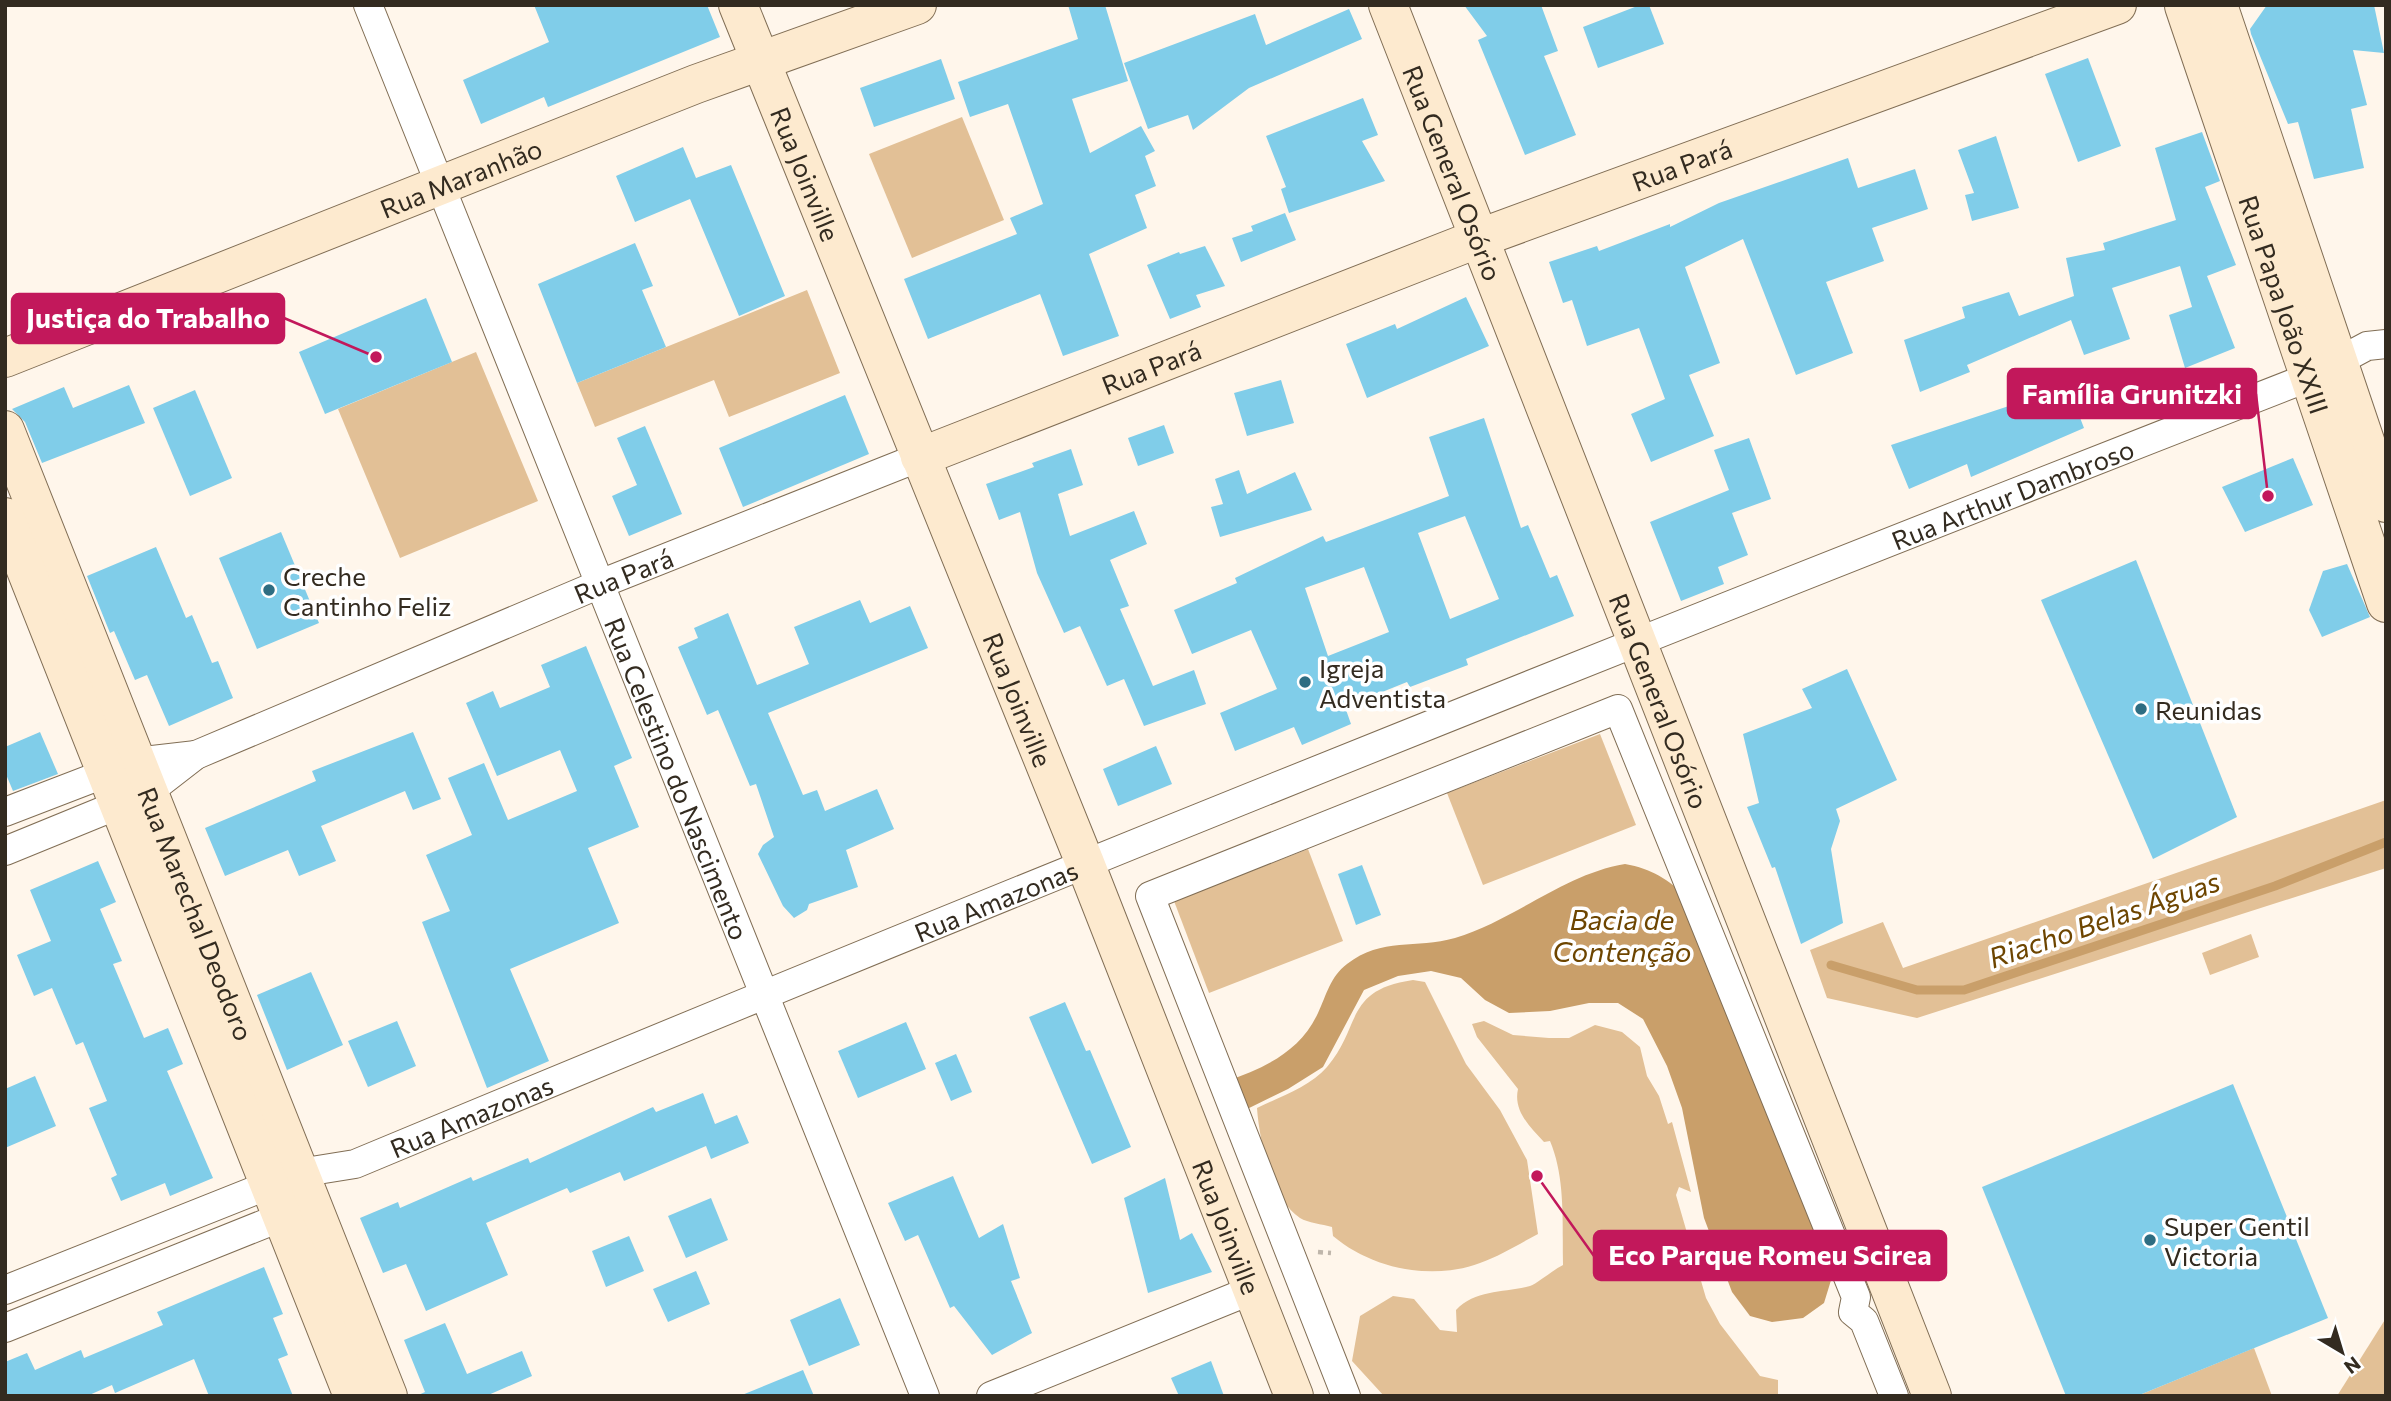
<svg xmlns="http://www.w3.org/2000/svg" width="2391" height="1401" font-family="Commissioner,sans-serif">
<rect width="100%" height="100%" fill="#fff6eb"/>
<g fill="#e2c096">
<polygon points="962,117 1004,220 912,258 869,154"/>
<polygon points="807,290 840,373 729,417 714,380 595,427 577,383"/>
<polygon points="476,352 538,501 400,558 338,409"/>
<polygon points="1600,734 1636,825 1483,885 1447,793"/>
<polygon points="2386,800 2386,868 1917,1018 1827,998 1810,950 1883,922 1903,968"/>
<polygon points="1308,849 1343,941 1209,993 1174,901"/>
<polygon points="2251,934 2259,957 2210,975 2202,953"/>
<path d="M 1413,980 L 1425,982 L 1466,1064 L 1500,1110 L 1527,1160 L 1538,1234 C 1519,1244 1500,1256 1480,1263 C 1432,1281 1372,1269 1333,1236 L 1332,1227 C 1322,1224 1308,1223 1300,1218 C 1272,1200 1259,1139 1257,1108 C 1279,1097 1310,1087 1327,1067 C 1362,1026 1344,990 1413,980 Z"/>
<path d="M 1484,1021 L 1513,1035 L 1549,1038 L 1569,1038 L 1595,1025 L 1622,1032 L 1640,1047 L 1647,1076 L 1659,1096 L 1668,1124 L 1672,1122 L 1691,1192 L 1679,1187 L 1676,1195 L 1706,1298 L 1720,1324 L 1760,1376 L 1778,1380 L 1778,1396 L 1384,1396 L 1352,1361 L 1360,1316 L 1393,1296 L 1414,1299 L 1440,1330 L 1457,1332 L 1456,1310 C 1476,1289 1504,1293 1530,1286 C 1538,1283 1553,1270 1563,1265 C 1562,1225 1566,1179 1550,1141 L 1544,1142 C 1530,1127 1513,1111 1518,1089 L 1477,1037 L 1472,1024 Z"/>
<polygon points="2386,1318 2386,1396 2337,1396"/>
<polygon points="2254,1348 2272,1396 2137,1396"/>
</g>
<path fill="#c99f6a" d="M 1625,864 C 1652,869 1668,879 1688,898 L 1767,1095 L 1832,1277 L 1824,1303 L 1803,1318 L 1772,1322 L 1750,1316 L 1732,1292 L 1704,1218 L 1682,1108 L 1667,1066 L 1643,1019 L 1618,1003 L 1589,1003 L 1550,1011 L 1509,1013 L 1485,1000 L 1461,978 L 1431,971 L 1398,976 L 1364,990 L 1323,1067 L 1288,1089 L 1239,1113 L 1227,1081 C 1264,1068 1300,1052 1318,1013 C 1327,994 1330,977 1347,964 C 1382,937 1416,949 1455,938 C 1515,920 1564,874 1625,864 Z"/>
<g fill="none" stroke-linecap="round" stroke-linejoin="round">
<polyline stroke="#c99f6a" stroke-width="9" points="1831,965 1917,990 1964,990 2275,886 2386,842"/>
</g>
<g fill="#80cde9" fill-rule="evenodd">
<polygon points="534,5 707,5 720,37 548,107 544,97 481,124 463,80 549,42"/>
<polygon points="1068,5 1105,5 1128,81 1072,99 1090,153 1141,126 1155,151 1145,156 1156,186 1135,195 1147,228 1089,254 1119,336 1063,356 1040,294 928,339 904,279 1017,234 1010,218 1043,204 1008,104 970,117 958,82 1078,39"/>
<polygon points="1464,5 1541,5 1558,51 1544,56 1576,135 1525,155 1478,40 1487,36"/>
<polygon points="1640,5 1649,5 1664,44 1598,68 1583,27"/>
<polygon points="2267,5 2374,5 2384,53 2353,50 2367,105 2351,109 2364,168 2314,179 2298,122 2288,124 2251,34 2250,29"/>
<polygon points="1349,9 1362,39 1249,88 1193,130 1188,115 1148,129 1124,63 1255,14 1266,45"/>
<polygon points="2088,58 2121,146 2078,162 2045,74"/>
<polygon points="941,59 955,99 874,127 860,88"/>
<polygon points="1363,98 1378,135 1362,141 1385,181 1289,213 1281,189 1286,187 1266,136"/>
<polygon points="2202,132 2220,181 2205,187 2236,265 2207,276 2235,348 2185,368 2169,315 2192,307 2180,266 2112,288 2130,339 2084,355 2071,320 1967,365 1970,372 1920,392 1904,340 1965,318 1962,307 2009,292 2019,316 2074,296 2066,258 2105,250 2103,243 2176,220 2155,148"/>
<polygon points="1996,136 2019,208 1972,221 1965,195 1974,193 1958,150"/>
<polygon points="683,147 696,178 731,165 785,296 739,316 690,199 635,222 616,176"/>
<polygon points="1848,158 1858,188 1915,169 1928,209 1872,228 1884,261 1826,282 1853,353 1796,375 1743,239 1685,267 1720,363 1689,375 1714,436 1651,462 1631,414 1665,399 1639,328 1587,346 1572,300 1563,303 1549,262 1597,246 1599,251 1670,224 1670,227 1719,203"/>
<polygon points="1285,213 1296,240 1241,262 1232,238 1253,231 1251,226"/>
<polygon points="635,243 653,286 642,290 666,347 577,383 538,284"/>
<polygon points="1205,246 1225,286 1196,295 1201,307 1170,319 1147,265 1179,252 1180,254"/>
<polygon points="1466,297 1489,346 1367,398 1346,344 1395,324 1397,329"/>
<polygon points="426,298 452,362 325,414 299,352"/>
<polygon points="2065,379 2084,428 1971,477 1967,464 1909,489 1891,445 2021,402 2018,395"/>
<polygon points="1281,380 1294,423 1247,436 1234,393"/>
<polygon points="129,385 145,423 42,463 25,422 12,409 64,387 73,408"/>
<polygon points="195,390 232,478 190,496 153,408"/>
<polygon points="845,395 869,454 743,507 719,448"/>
<path d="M 1484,418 L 1521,528 L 1528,525 L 1550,578 L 1557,575 L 1574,616 L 1466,659 L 1468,665 L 1410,687 L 1407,682 L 1345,707 L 1351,724 L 1302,745 L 1294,727 L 1235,751 L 1220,713 L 1277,689 L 1251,630 L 1192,654 L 1174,610 L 1237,583 L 1235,578 L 1323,536 L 1326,542 L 1449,496 L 1429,437 ZM 1465,516 L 1499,599 L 1450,619 L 1418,533 ZM 1364,567 L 1389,632 L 1328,656 L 1305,588 Z"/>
<polygon points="1164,425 1174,453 1138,466 1128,438"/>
<polygon points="645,426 682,514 629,536 612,496 637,485 617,438"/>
<polygon points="1749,438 1771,499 1732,513 1748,555 1718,567 1724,584 1681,601 1650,522 1729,490 1714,450"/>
<polygon points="1071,449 1083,485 1058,494 1070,536 1134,511 1147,544 1110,560 1129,606 1120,609 1153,686 1194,670 1206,704 1144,726 1124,679 1107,686 1080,626 1064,633 1037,573 1020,512 999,520 986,484 1034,467 1032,463"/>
<polygon points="2293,458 2313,505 2245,532 2222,487"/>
<polygon points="1239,470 1247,494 1295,472 1312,510 1220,537 1211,507 1223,504 1215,479"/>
<polygon points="281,532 319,623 257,649 219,558"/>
<polygon points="156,547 186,618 192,615 212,663 218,661 233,698 169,726 147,675 135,680 114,631 110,633 87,576"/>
<polygon points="2136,560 2237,817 2153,859 2041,600"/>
<polygon points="2347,564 2370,617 2322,637 2309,610 2323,571"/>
<polygon points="860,600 870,623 910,606 928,648 768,713 803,795 817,790 825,811 877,789 894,829 846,850 858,887 809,904 807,910 794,918 783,906 758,854 763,845 774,837 756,784 750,786 718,710 707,715 678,647 698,638 694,628 728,613 757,685 809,664 794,627"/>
<polygon points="586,646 632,758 614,766 639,827 588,848 619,923 510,969 549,1061 487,1088 422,922 450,911 426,855 472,835 448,778 484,763 508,820 577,791 560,750 497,776 466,703 493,691 500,708 550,687 541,665"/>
<polygon points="1847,669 1897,780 1836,809 1840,821 1831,849 1843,923 1801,944 1775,867 1772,868 1747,807 1759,803 1743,734 1812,708 1802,689"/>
<polygon points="40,732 58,774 13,791 5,772 5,747"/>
<polygon points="413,732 441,799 413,810 405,791 321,826 336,861 299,876 288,850 225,876 205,828 316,781 312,771"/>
<polygon points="1156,746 1172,784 1118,806 1103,769"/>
<polygon points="98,861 116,902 100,909 122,961 113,964 144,1038 168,1028 183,1064 167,1071 213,1178 170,1196 165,1183 121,1201 111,1178 117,1175 89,1108 107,1101 83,1042 76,1045 52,988 34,996 17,955 51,941 30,890"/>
<polygon points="1362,865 1381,915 1356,925 1338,874"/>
<polygon points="311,972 343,1045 287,1070 257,995"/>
<polygon points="1065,1002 1086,1051 1090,1050 1131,1147 1092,1164 1029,1017"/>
<polygon points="397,1021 416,1066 368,1087 348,1041"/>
<polygon points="906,1022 926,1069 858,1098 838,1051"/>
<polygon points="956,1054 972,1092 951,1101 935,1063"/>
<polygon points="35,1076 56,1126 5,1148 5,1089"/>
<polygon points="2233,1084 2328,1318 2137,1396 2066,1396 1982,1187"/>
<polygon points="703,1093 715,1124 737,1115 749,1143 711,1159 706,1146 624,1181 620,1172 570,1193 567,1188 486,1223 508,1275 426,1311 406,1264 383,1273 360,1218 398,1202 400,1208 471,1177 473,1181 528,1158 530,1163 653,1107 656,1112"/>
<polygon points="953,1176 979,1238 1003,1224 1020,1278 1011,1281 1032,1333 992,1355 954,1306 950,1308 918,1235 905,1241 888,1203"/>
<polygon points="1165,1178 1180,1240 1192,1233 1212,1272 1148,1293 1124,1198"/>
<polygon points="711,1198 728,1240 686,1258 668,1216"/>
<polygon points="629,1236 644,1271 606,1287 592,1251"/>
<polygon points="264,1267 283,1314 273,1318 288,1355 278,1359 293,1396 209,1396 194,1359 115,1393 112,1385 87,1396 5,1396 5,1362 27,1353 35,1370 81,1350 84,1358 163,1325 157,1312"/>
<polygon points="696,1271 710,1304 668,1322 653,1289"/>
<polygon points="840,1298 860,1345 809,1366 790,1320"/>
<polygon points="445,1323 467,1374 522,1351 532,1376 486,1396 416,1396 425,1392 404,1340"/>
<polygon points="1211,1361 1224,1396 1179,1396 1171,1378"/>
<polygon points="803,1370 814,1396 742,1396 742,1395"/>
</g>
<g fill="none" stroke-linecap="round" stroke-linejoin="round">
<g stroke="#816e55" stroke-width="30">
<g id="street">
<path id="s1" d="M 368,5 L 925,1396"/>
<polyline points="5,812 135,762 196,755"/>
<path id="s2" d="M 5,851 L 147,793 L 196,755 L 600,584 L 920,457"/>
<path id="s3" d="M 5,1290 L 299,1173 L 355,1164 C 1003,894 1654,633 2307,378 L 2367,346 L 2386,344"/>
<polyline points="5,1328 299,1210"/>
<polyline points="991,1396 1252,1290"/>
<polyline points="1346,1396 1150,896 1618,709 1856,1297 1853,1312 1864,1321 1894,1396"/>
</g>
</g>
<g stroke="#816e55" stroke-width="40">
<g id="secondary">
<path id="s4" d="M 738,5 L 1085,863 L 1294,1396"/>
<path id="s5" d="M 1388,5 L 1932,1396"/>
<polyline points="2218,5 2386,503"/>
<path id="s6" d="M 2184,6 L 2386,603"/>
<path id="s7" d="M 5,358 L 696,84 L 917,5"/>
<path id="s8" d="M 5,430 L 388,1396"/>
<path id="s9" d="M 920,457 L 1477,239 L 2117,5"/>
<polyline points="5,517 353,1396"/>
</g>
</g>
<polyline stroke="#bfb6ab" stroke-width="4.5" stroke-dasharray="5 5" stroke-linecap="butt" points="1318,1252 1331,1253"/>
<use href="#street" stroke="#fff" stroke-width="28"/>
<use href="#secondary" stroke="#fdeacf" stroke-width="38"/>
</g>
<g fill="#2e6d82" stroke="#fff" stroke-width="2.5">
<circle cx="269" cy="590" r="7"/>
<circle cx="1305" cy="682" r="7"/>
<circle cx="2141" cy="709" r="7"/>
<circle cx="2150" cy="1240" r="7"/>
</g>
<g text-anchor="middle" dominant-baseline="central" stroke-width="7" stroke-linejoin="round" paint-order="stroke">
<g font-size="26" fill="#332b20" stroke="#fff">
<text stroke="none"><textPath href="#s9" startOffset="816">Rua Pará</textPath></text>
<text stroke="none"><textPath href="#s5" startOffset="180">Rua General Osório</textPath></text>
<text stroke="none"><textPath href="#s4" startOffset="182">Rua Joinville</textPath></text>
<text stroke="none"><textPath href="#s7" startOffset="490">Rua Maranhão</textPath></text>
<text stroke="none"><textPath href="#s6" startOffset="315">Rua Papa João XXIII</textPath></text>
<text stroke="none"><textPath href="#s9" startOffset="248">Rua Pará</textPath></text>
<text stroke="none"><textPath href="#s3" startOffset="2161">Rua Arthur Dambroso</textPath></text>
<text stroke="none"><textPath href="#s2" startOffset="679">Rua Pará</textPath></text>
<text stroke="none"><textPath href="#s4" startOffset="749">Rua Joinville</textPath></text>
<text stroke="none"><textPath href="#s5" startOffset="747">Rua General Osório</textPath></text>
<text stroke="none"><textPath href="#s1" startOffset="833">Rua Celestino do Nascimento</textPath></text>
<text stroke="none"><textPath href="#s3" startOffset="1066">Rua Amazonas</textPath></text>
<text stroke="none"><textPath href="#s8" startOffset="520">Rua Marechal Deodoro</textPath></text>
<text stroke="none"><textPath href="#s3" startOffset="499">Rua Amazonas</textPath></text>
<text stroke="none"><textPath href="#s4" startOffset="1316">Rua Joinville</textPath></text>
</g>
<g font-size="26" fill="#332b20" stroke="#fff" text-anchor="start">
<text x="283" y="575">Creche<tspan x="283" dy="30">Cantinho Feliz</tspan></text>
<text x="1319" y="667">Igreja<tspan x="1319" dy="30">Adventista</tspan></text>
<text x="2155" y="709">Reunidas</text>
<text x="2164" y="1225">Super Gentil<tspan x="2164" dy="30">Victoria</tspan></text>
</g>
<g font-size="28" font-style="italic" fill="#6d4500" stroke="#fff">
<text x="1622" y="919">Bacia de<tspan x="1622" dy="32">Contenção</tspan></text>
<text transform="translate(2104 919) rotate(-19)">Riacho Belas Águas</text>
</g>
</g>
<path fill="none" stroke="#c2185b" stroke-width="2.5" d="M376 357L284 318M2268 496L2256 394M1537 1176L1594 1256"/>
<g fill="#c2185b" stroke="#fff" stroke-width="2.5">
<circle cx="376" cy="357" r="7"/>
<circle cx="2268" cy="496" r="7"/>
<circle cx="1537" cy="1176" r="7"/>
</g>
<g fill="#c2185b" stroke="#c2185b" stroke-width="2.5">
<rect x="12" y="294" width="272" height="49" rx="7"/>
<rect x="2008" y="369" width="248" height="49" rx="7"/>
<rect x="1594" y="1231" width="352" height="49" rx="7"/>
</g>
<g font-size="28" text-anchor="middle" font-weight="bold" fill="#fff">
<text x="148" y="328">Justiça do Trabalho</text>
<text x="2132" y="404">Família Grunitzki</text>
<text x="1770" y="1265">Eco Parque Romeu Scirea</text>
</g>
<rect width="2391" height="1401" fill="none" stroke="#332b20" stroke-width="14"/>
<g transform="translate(2342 1352) rotate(142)" stroke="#ffffff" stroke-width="5" paint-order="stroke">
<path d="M0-5L12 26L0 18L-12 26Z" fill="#332b20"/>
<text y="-10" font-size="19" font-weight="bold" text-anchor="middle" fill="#332b20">N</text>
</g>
</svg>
